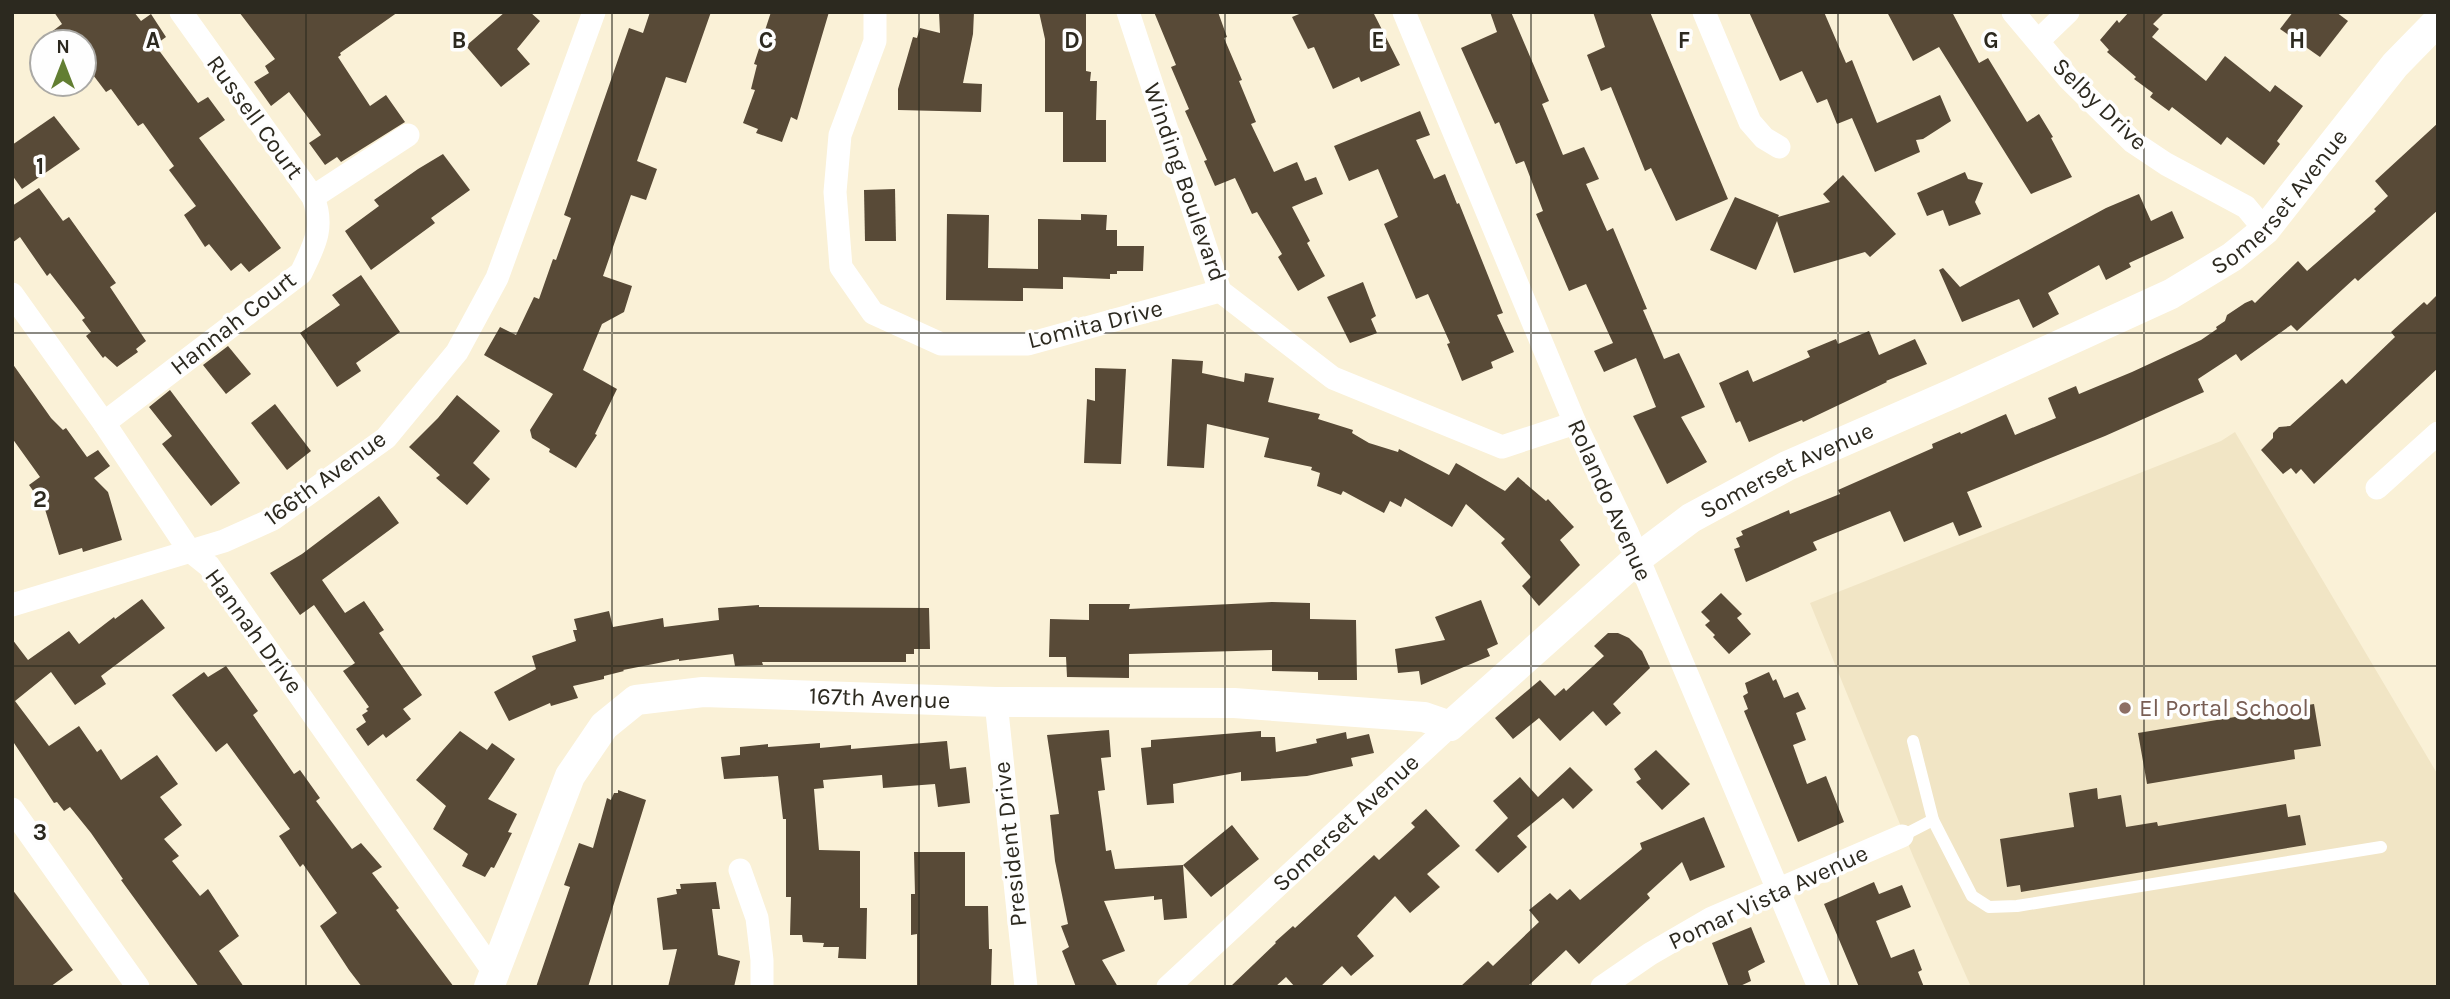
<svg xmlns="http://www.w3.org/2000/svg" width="2450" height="999" font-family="Karla,sans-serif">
<rect width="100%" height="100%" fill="#faf1d7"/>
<polygon fill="#f1e5c5" points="2235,432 2438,775 2438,987 1971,987 1913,856 1810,603 2221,441"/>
<g fill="#584a37">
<polygon points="54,12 134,12 141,21 151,14 166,37 155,45 198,103 208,97 225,120 199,138 281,248 249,272 241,263 231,271 209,244 205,247 184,215 196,206 169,170 174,166 143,123 138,126 111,89 106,92 84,63 84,42 38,42 62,24"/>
<polygon points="239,12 398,12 340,53 341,55 338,57 370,106 386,95 405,122 341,162 337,157 325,165 309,143 321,135 289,92 271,106 254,82 269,73 265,66 275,59"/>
<polygon points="505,12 530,12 540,21 517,49 530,64 501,87 466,46"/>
<polygon points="650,12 711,12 686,83 666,77 637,161 657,169 646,200 631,195 603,276 632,286 624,312 602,324 583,370 617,389 595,434 597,435 576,468 549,452 550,449 532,438 530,430 553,394 484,355 500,327 516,335 534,297 539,299 553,259 556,260 571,218 564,215 629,28 643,33"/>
<polygon points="771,12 829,12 797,120 791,117 782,142 756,133 758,129 743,123 755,90 751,89 757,65 754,64"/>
<polygon points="939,12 974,12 973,34 963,83 982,84 981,112 898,110 898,89 913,37 917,38 920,28 940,33"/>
<polygon points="1039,12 1086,12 1086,71 1091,72 1090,81 1097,81 1096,120 1106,120 1106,162 1063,162 1063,112 1045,112 1045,39"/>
<polygon points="1154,12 1218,12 1227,37 1224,38 1242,80 1239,81 1256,122 1251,124 1274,172 1297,162 1305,181 1316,177 1323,194 1292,207 1310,241 1307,243 1325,276 1298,291 1278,257 1282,254 1257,212 1252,214 1235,178 1215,186 1204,161 1207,160 1185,111 1189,109 1171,67 1176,65"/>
<polygon points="1304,12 1373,12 1400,65 1361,82 1359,77 1333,89 1314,47 1308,49 1292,17"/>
<polygon points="1490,12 1511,12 1549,101 1542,104 1563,155 1584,147 1599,179 1586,184 1607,231 1613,228 1647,309 1643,310 1664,359 1679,353 1705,407 1681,417 1707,462 1667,484 1633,416 1656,407 1636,358 1604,372 1594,351 1613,343 1586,284 1569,291 1536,214 1543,211 1524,161 1516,164 1499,122 1495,124 1461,48 1497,32"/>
<polygon points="1593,12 1650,12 1728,199 1676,221 1651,168 1645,171 1611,87 1601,91 1587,55 1605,47"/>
<polygon points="1749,12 1824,12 1846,63 1852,60 1877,123 1940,95 1951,121 1923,139 1916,140 1920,152 1875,172 1852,118 1837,124 1827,99 1817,103 1802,71 1780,81"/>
<polygon points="1887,12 1952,12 1979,63 1988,58 2027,122 2039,114 2053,137 2051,138 2072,177 2031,194 1939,47 1913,61"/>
<polygon points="2129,12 2165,12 2153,24 2159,29 2152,37 2206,81 2225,56 2270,92 2275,85 2303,106 2277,141 2280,144 2264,165 2227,137 2221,145 2172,107 2169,111 2150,97 2153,93 2134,79 2136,77 2107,52 2109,50 2100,40 2117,20 2119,23"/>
<polygon points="2293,12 2336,12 2348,21 2320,57 2280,29"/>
<polygon points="1420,111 1430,135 1416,140 1434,179 1445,174 1457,204 1459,203 1503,313 1497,315 1514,352 1491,362 1493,368 1462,381 1447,344 1450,343 1428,294 1416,299 1384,224 1398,217 1378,169 1349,181 1334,146"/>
<polygon points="54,116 80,149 22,189 12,175 12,145"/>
<polygon points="2438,123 2438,210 2358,281 2355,278 2297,331 2291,325 2241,361 2236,354 2198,379 2204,392 2105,436 1967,492 1982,527 1959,536 1953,522 1904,542 1890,511 1813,542 1817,550 1746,582 1734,549 1740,547 1736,538 1743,535 1741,531 1789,510 1790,514 1840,494 1838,490 1933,448 1932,444 1960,432 1961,434 2006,414 2015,435 2056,418 2048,398 2076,386 2079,394 2132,372 2201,340 2217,329 2216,327 2225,321 2227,315 2245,303 2252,300 2255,303 2298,261 2307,271 2376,211 2374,209 2388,196 2375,181"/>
<polygon points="443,154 470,190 431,218 435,223 371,270 345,231 379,206 374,200 418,169"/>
<polygon points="1965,172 1968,179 1983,183 1975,202 1981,214 1949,226 1943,210 1927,216 1917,193"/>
<polygon points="1843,175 1896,234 1870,257 1865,252 1794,273 1777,221 1756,270 1710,250 1735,197 1779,215 1778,217 1830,202 1823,194"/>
<polygon points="39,188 63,221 69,217 116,283 110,287 146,341 136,349 138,352 117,367 105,356 103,358 86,336 91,332 82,320 85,318 50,273 47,276 20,237 12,243 12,206"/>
<polygon points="895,189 896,241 865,241 864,190"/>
<polygon points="2139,194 2151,221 2172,211 2184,238 2129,263 2131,267 2106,280 2099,265 2048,293 2059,314 2033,328 2019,299 1962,322 1939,270 1943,268 1960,287 2106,208"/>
<polygon points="947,214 989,215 988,268 1038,269 1038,219 1081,220 1081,214 1107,215 1106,230 1117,230 1117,246 1144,246 1143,271 1117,271 1117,274 1110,274 1110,279 1063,277 1063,289 1023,288 1023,301 946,300"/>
<polygon points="361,275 400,332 356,363 361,371 337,387 300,333 340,305 332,295"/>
<polygon points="1363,282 1376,316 1371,319 1377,333 1350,343 1327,297"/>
<polygon points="2438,294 2438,368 2314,484 2301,469 2296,474 2291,468 2283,474 2261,450 2273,438 2273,433 2279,427 2290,426 2342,379 2346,384 2395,337 2391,332 2424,302 2427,305"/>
<polygon points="1869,331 1879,355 1915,339 1927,364 1886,381 1887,382 1803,422 1802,420 1749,442 1740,421 1736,423 1719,383 1748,370 1753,382 1810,357 1807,351 1836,339 1838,344"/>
<polygon points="228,346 251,374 226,394 203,365"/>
<polygon points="1172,359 1203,361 1202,373 1244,382 1245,373 1274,378 1268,402 1320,414 1318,419 1353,430 1352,433 1369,443 1398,452 1399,449 1449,475 1456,463 1505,491 1518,477 1546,501 1548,499 1574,527 1560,540 1580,565 1539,606 1522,586 1531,577 1501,543 1505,539 1466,504 1452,527 1405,498 1401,507 1390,501 1384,513 1343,491 1341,495 1317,486 1320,473 1311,470 1312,467 1264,457 1269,438 1207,424 1204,468 1167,466"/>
<polygon points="12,363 51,418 63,430 66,428 87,457 98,450 110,466 94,478 108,492 122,540 83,552 82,548 59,555 44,506 29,485 40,477 12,438"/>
<polygon points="1095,368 1126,369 1121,464 1084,463 1087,399 1095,401"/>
<polygon points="170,390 240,483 211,506 162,444 172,436 149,407"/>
<polygon points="457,395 500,431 473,463 490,479 467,505 436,478 440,475 409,447 438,418"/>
<polygon points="275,404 311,451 287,470 251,423"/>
<polygon points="379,496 399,523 322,580 345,613 364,601 384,630 379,633 422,695 403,709 411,719 386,738 383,734 368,746 356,729 366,722 362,715 368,711 366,709 369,707 343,671 355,663 314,605 300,615 270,573 302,554"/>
<polygon points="1721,593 1742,614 1737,618 1751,634 1729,654 1713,637 1715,635 1705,625 1710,621 1701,612"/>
<polygon points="142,599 165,628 101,676 106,684 75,705 51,672 15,701 49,746 79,726 97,752 101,749 121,780 157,755 178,784 160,797 182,825 164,839 179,856 172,861 200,896 208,889 239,936 219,951 244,987 199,987 121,880 123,879 91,833 70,807 64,811 57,802 54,803 12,740 12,639 28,660 69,631 79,644 114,617 115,619"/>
<polygon points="1481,600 1498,644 1487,649 1490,656 1421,685 1419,671 1398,673 1395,649 1445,640 1435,617"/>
<polygon points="1272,602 1310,603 1310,619 1356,620 1357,680 1318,680 1318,672 1272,671 1272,650 1129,654 1129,678 1067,677 1066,657 1049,657 1050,619 1089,620 1089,604 1130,604 1129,609"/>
<polygon points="759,605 759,607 929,608 930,649 914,649 914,654 906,654 906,662 762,662 763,665 735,666 733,654 679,661 679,659 623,670 624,671 604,676 604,679 573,686 578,698 551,706 550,703 509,721 494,692 536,669 532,656 576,641 573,630 577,630 574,619 609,611 613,627 663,618 664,627 719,620 718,608"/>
<polygon points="1608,633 1618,633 1629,638 1642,651 1650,668 1613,704 1621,713 1606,726 1593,711 1560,741 1539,718 1513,739 1495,718 1540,680 1555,696 1564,688 1566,691 1604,656 1594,646"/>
<polygon points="226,666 258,711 253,715 294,774 300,770 320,798 316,801 352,849 361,843 382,867 372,873 399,908 396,910 454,987 362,987 349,970 320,926 337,913 303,864 300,867 279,836 290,829 227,743 216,752 172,695 204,672 208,677"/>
<polygon points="1769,672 1773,681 1776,679 1784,698 1798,692 1806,709 1796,713 1806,740 1793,745 1807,784 1826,776 1844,822 1798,842 1744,711 1748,709 1743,696 1748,693 1745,683"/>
<polygon points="2314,704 2321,746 2294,750 2295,759 2147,784 2138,733"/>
<polygon points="1109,730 1111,757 1101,758 1105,790 1098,791 1106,851 1111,850 1115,869 1183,865 1232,825 1259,859 1211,897 1183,865 1187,918 1164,920 1162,899 1154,900 1154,896 1104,901 1125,951 1102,960 1118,987 1076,987 1062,951 1069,947 1061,926 1068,924 1055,861 1050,815 1059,814 1047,735"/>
<polygon points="460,731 487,750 492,743 515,759 488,799 517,814 508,832 512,833 494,868 491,867 485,877 462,866 468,854 433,829 446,806 416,780"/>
<polygon points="1261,731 1261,737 1275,737 1276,752 1317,743 1316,739 1346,732 1347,739 1369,734 1374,753 1351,758 1353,766 1307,776 1241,781 1241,772 1173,784 1174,803 1147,805 1141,748 1151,747 1151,740"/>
<polygon points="947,741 950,769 966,767 970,803 938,807 935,784 883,788 882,775 823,780 824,788 814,789 819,850 860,851 860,908 867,908 866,959 838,958 839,947 823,947 824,943 803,942 802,935 790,935 791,897 786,897 786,819 783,819 778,776 724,779 721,757 740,755 740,747 768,744 768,747 820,743 820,748 851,745 851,749"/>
<polygon points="1656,750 1690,784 1662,810 1636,782 1641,779 1634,769"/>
<polygon points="1570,767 1593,790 1573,809 1563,798 1517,836 1527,847 1498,873 1475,850 1508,818 1493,801 1520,777 1538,797"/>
<polygon points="2097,788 2098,799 2121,795 2126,827 2157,822 2158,826 2286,804 2288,817 2300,815 2306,845 2021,892 2020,885 2007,887 2000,839 2074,827 2069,793"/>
<polygon points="618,790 646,800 588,987 536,987 570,887 564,885 579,843 593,848 607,798 611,800 614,793 618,793"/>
<polygon points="1426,809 1460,846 1427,874 1440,887 1410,913 1395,896 1357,936 1374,956 1351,976 1342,966 1320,987 1295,987 1286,977 1275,987 1230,987 1276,943 1275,942 1293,926 1295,928 1374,855 1379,860 1415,827 1411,823"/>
<polygon points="1704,817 1725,867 1690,881 1682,862 1647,894 1650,898 1579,964 1566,950 1527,987 1460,987 1488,961 1493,966 1539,922 1529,910 1550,893 1557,900 1570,889 1580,900 1642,849 1640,843"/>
<polygon points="914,852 965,852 965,906 988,906 989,949 992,949 991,987 917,987 917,934 911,935 911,894 915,894"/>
<polygon points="716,882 720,909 712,909 718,955 740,961 734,987 668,987 677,949 663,950 657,898 677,894 676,889 681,889 680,884"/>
<polygon points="1874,882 1879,894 1902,885 1911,907 1876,921 1891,958 1914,949 1922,970 1918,972 1924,987 1859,987 1824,904"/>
<polygon points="12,889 73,970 50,987 12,987"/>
<polygon points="1751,927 1765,962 1748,971 1751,981 1738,987 1729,987 1712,943"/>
</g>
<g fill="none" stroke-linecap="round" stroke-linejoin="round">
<g stroke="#fff" stroke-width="12">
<polyline points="1913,741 1933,820 1972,896 1989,907 2017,906 2381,847"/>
<polyline points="1902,836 1933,820"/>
</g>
<g stroke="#fff" stroke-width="23">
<polyline points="875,12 875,41 840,135 835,192 841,267 873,313 941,344 1028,344 1220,291"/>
<polyline points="1128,12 1220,291 1333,378 1502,447 1575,423"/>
<polyline points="1404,12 1575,423 1627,532 1819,987"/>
<polyline points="1704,12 1750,122 1764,138 1779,147"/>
<polyline points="2013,12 2069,79 2133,142 2166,164 2246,207 2265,230"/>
<polyline points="2038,41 2068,12"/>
<polyline points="313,197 408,135"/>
<polyline points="12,294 104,423 189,550 209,566 493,971"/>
<path d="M 104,423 L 301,273 C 314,246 325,228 313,197 L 181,12"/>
<polyline points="2377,488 2438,433"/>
<polyline points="12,605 224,541 273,519 386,438 457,352 497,278 594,12"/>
<polyline points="996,702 1026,987"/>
<polyline points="12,809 138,987"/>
<polyline points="740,870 757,918 762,960 762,987"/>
<path id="s1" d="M 1168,987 L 1450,726"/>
<polyline points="1602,987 1650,954 1712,918 1902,836"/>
</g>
<path stroke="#fff" stroke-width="30" id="s2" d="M 489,987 L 570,776 L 604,726 L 636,700 L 703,692 L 996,702 L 1234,703 L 1424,717 L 1450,726 L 1638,558 L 1691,518 L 1787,466 L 1954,393 L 2171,294 L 2232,257 L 2265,230 L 2395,65 L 2438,21"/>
</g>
<path fill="none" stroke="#2c291f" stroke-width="2" stroke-opacity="0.55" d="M 306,12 L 306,987M 612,12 L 612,987M 919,12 L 919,987M 1225,12 L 1225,987M 1531,12 L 1531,987M 1838,12 L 1838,987M 2144,12 L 2144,987M 12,333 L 2438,333M 12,666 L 2438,666"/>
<circle fill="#8d6e63" stroke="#fefefe" stroke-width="2.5" cx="2125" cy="708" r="7"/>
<g text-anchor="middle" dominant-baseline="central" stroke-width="7" stroke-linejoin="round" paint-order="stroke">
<g font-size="24" fill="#2c291f" stroke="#fefefe">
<text transform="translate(2100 104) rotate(44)">Selby Drive</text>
<text transform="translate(255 117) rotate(54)">Russell Court</text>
<text transform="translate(1185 182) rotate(71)">Winding Boulevard</text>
<text stroke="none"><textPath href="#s2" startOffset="2137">Somerset Avenue</textPath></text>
<text transform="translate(233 323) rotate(-38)">Hannah Court</text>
<text transform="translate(1095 324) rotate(-14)">Lomita Drive</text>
<text stroke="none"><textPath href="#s2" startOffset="1570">Somerset Avenue</textPath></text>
<text transform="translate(325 478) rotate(-36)">166th Avenue</text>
<text transform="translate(1610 500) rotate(66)">Rolando Avenue</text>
<text transform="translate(254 631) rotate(54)">Hannah Drive</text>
<text stroke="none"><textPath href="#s2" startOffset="572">167th Avenue</textPath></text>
<text stroke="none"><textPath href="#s1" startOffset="242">Somerset Avenue</textPath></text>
<text transform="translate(1010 844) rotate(-96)">President Drive</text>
<text transform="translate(1768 897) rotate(-25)">Pomar Vista Avenue</text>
</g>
<g font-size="24" fill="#785e54" stroke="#fefefe" text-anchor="start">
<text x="2139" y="708">El Portal School</text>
</g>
</g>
<g font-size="23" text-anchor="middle" font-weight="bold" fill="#2c291f" stroke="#fefefe" stroke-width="7" stroke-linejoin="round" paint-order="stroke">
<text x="153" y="48">A</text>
<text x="459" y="48">B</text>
<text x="766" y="48">C</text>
<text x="1072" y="48">D</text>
<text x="1378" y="48">E</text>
<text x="1684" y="48">F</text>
<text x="1991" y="48">G</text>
<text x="2297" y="48">H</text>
<text x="40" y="174">1</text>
<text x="40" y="507">2</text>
<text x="40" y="840">3</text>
</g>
<rect width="2450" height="999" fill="none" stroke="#2c291f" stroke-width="28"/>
<g transform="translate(63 63)"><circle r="33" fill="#fefefe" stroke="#aaa9a5" stroke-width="2"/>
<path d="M0-5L12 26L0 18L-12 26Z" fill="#627e32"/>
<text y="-10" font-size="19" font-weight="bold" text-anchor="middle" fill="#2c291f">N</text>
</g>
</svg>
